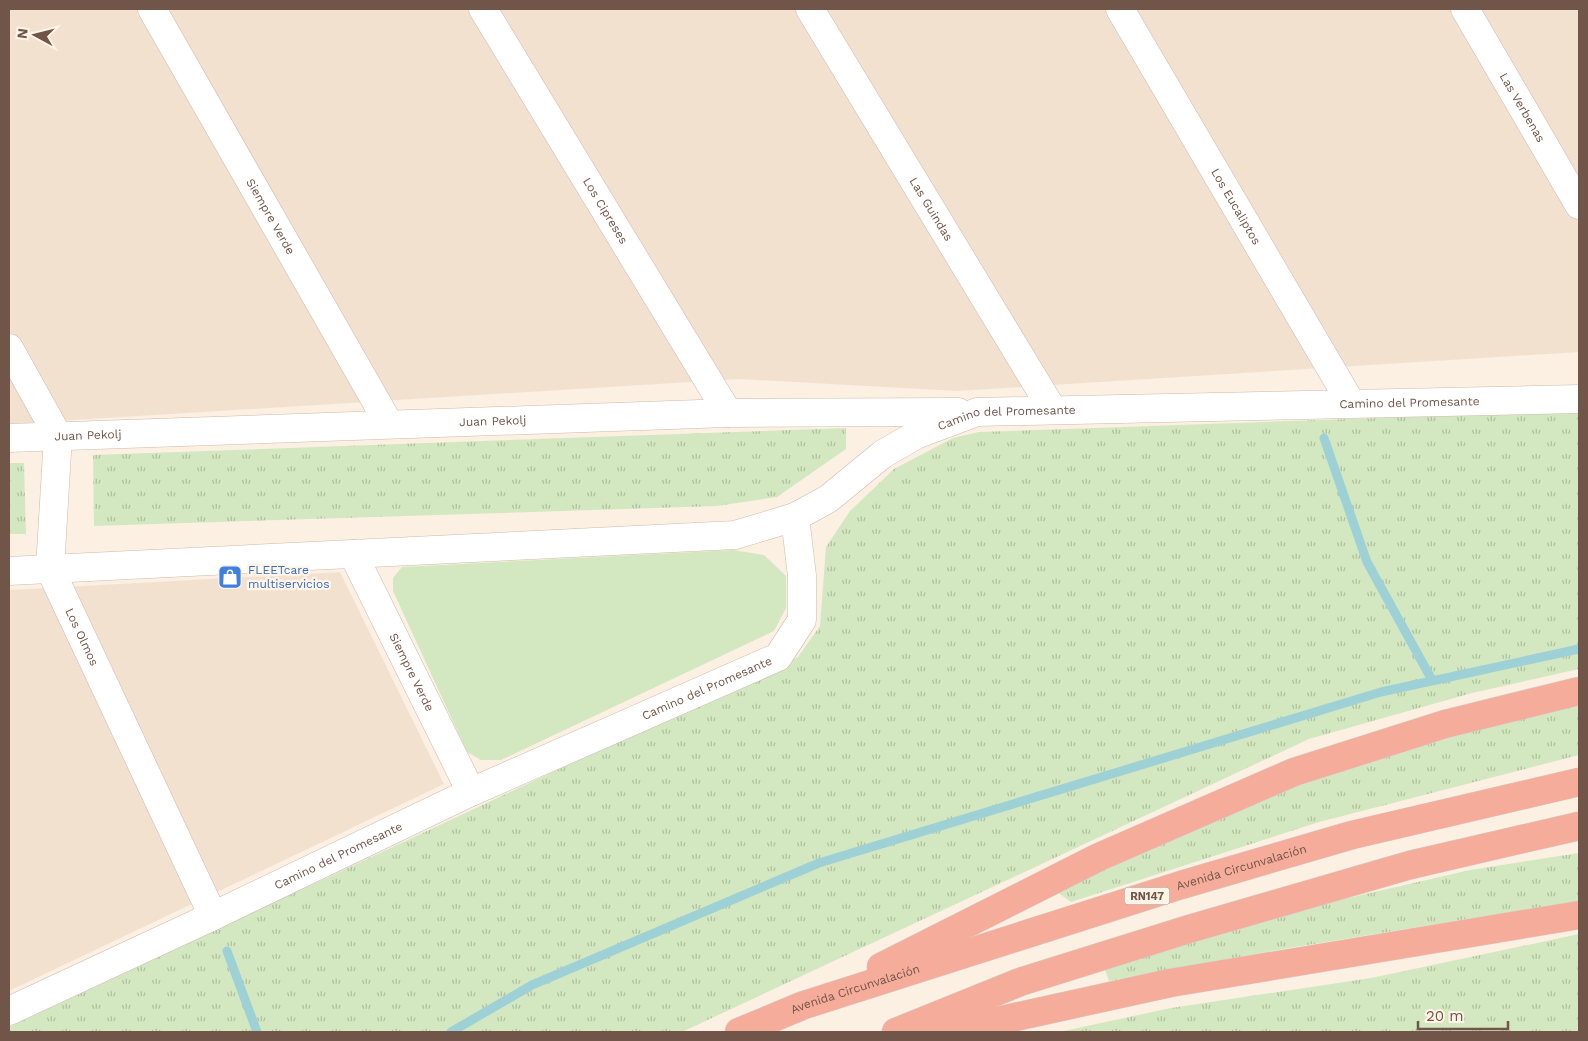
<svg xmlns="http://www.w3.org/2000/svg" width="1588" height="1041" font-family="'Work Sans',sans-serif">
<defs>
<pattern id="grass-tufts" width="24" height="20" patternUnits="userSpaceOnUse" patternTransform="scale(1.25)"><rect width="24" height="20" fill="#d3e8c1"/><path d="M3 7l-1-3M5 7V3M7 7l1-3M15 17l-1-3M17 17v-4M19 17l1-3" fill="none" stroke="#b0bf9f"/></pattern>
</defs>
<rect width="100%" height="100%" fill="#fbf0e2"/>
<g fill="#f3e1d0">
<polygon points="9,9 1579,9 1579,352 957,391 739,379 9,424"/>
<polygon points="340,572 444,784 9,991 9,590"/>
</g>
<g fill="url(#grass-tufts)">
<polygon points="1579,411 1579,669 1472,693 1309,739 682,1032 9,1032 9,1027 798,657 820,626 826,547 850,511 894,469 953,438 979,432"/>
<polygon points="846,428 846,449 777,497 717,506 94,526 93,455"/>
<polygon points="9,463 24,463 26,534 9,534"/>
<polygon points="1579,703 1579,755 1319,822 1071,902 1057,892 1121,858 1300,778 1429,737"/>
<polygon points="1579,853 1579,901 1289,948 1109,981 1104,967 1261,918 1470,870"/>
<polygon points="1579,934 1579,1032 1059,1032 1171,1008 1371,978"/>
</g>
<polygon fill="#d3e8c1" points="733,550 764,555 786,576 786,608 774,631 501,760 481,760 467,752 393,591 393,578 402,567"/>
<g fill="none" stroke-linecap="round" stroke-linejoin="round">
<g stroke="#9ed1d6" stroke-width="9">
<polyline points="1324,438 1367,562 1432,680"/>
<polyline points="227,951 257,1032"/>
<polyline points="451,1032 532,985 819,863 1381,692 1579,649"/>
</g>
<g stroke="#ceb9ac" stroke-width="29">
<g id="minor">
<path id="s1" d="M 152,9 L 389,424"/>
<path id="s2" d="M 483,9 L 728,413"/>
<path id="s3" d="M 810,9 L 1052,409"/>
<path id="s4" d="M 1120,9 L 1351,403"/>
<path id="s5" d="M 1465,9 L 1579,205"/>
<path id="s6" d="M 9,348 L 58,436 L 50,569 L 213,916"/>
<path id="s7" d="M 9,438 L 728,413 L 958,412"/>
<path id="s8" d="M 353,554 L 471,792"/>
<path id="s9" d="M 9,571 L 735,535 L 795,517 L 828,499 L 883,454 L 916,435 L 977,412 L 1579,399"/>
<path id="s10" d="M 9,1011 L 213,916 L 471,792 L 778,657 L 802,620 L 802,576 L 795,517"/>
</g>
</g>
<g stroke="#d8cfcc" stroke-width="29">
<g id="highway">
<polyline points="881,967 1099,857 1294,772 1445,724 1579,691"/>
<path id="s11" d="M 739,1032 L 804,1005 L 1181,885 L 1352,835 L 1579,782"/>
<polyline points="896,1032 1020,982 1189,929 1410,865 1579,826"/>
<polyline points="947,1032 1170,983 1579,915"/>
</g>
</g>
<use href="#minor" stroke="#fff" stroke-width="28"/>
<use href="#highway" stroke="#f5ac9a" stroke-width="28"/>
</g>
<defs>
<g id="shop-square" transform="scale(1.25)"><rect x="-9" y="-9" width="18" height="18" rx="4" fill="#3f7fe0" stroke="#fff4e8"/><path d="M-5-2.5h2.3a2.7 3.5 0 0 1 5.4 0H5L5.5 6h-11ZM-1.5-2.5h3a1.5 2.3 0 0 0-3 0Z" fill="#fff"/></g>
</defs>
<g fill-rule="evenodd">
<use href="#shop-square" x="230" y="577"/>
</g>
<g text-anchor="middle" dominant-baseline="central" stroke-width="4.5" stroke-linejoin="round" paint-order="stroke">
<rect fill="#fff4e8" stroke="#9c8579" stroke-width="1" x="1124.5" y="887.5" width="45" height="17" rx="4"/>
<g font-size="11" font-weight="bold" fill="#725549">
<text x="1147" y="896">RN147</text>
</g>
<g font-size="12" fill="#725549" stroke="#fff4e8">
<text stroke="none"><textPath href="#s5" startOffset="114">Las Verbenas</textPath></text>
<text stroke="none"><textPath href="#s4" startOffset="229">Los Eucaliptos</textPath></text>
<text stroke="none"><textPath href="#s3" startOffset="234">Las Guindas</textPath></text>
<text stroke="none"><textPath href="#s2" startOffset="236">Los Cipreses</textPath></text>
<text stroke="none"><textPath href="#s1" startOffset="239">Siempre Verde</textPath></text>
<text stroke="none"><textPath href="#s9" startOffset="1434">Camino del Promesante</textPath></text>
<text stroke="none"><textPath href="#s9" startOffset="1030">Camino del Promesante</textPath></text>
<text stroke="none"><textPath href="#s7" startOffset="484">Juan Pekolj</textPath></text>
<text stroke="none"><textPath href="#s7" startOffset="79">Juan Pekolj</textPath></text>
<text stroke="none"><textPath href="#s6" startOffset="309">Los Olmos</textPath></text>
<text stroke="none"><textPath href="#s8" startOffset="132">Siempre Verde</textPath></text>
<text stroke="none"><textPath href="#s10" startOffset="769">Camino del Promesante</textPath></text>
<text stroke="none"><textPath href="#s10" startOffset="364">Camino del Promesante</textPath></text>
<text stroke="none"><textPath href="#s11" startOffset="529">Avenida Circunvalación</textPath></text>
<text stroke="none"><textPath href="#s11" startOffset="124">Avenida Circunvalación</textPath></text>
</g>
<g font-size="12" fill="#366cbe" stroke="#fff4e8" text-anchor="start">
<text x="248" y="570">FLEETcare<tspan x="248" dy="14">multiservicios</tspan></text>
</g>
</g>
<rect width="1588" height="1041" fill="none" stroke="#725549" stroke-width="20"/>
<g transform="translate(35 35) rotate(277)" stroke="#fff4e8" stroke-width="4" paint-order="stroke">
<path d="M0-4L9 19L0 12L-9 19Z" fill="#725549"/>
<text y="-8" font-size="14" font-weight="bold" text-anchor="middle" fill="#725549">N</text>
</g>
<path d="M1418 1021v8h90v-8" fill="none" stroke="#725549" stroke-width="2.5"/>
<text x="1426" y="1021" font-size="15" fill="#725549" stroke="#fff4e8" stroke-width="4" paint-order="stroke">20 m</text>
</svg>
